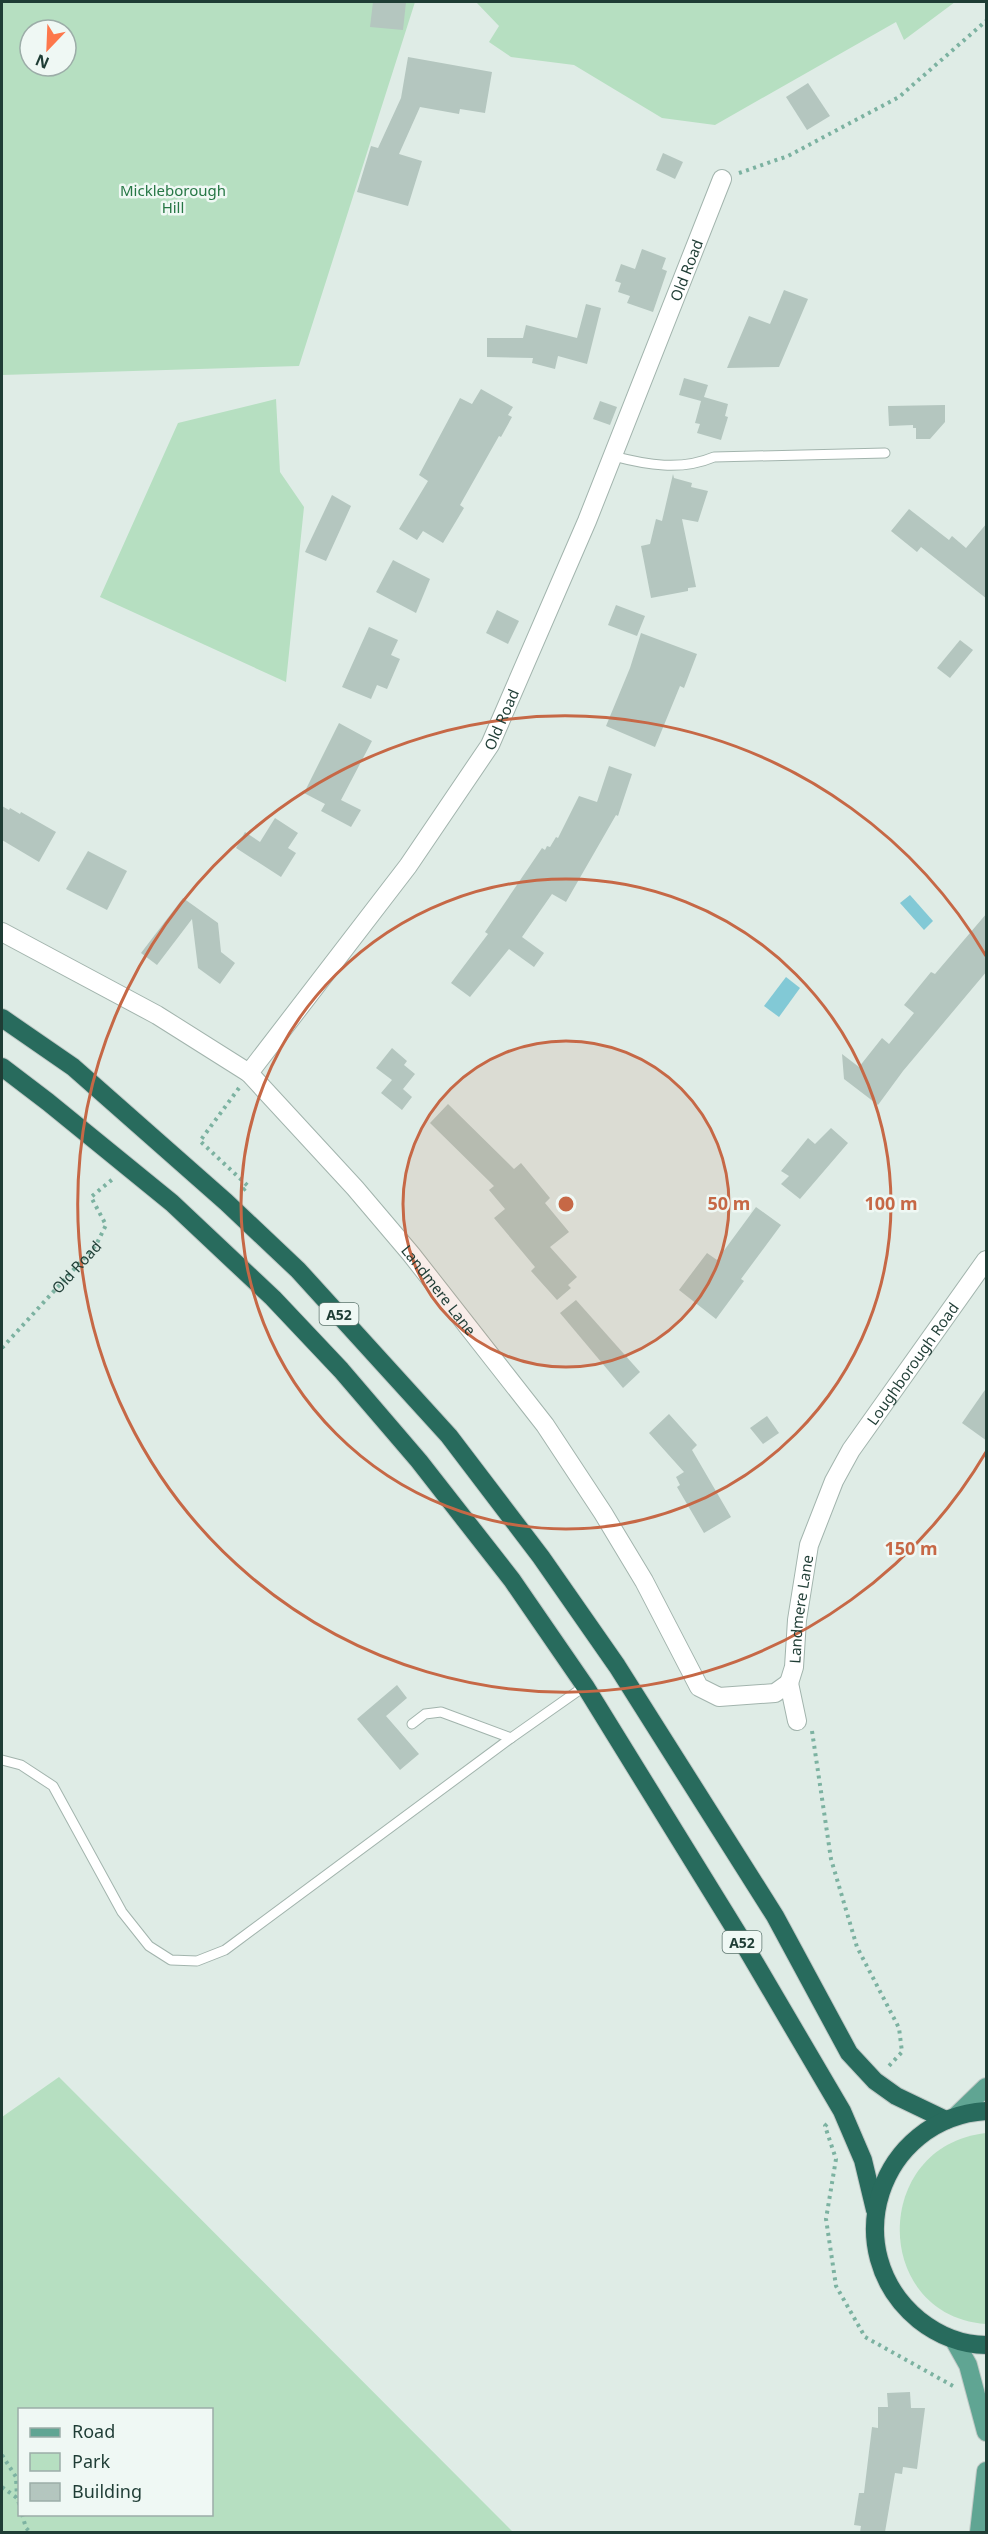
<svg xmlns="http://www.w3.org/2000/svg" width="988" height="2534" font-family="'Noto Sans',sans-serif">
<rect width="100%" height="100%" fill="#dfece6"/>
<g fill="#b6dfc1" fill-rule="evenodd">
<path d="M 2,2 L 415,2 L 299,366 L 2,375 ZM 30,30 L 66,30 L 66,66 L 30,66 Z"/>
<polygon points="476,2 955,2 904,40 896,22 715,125 662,118 574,65 511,57 489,42 499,26"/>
<polygon points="276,399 280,472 304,507 286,682 100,597 178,423"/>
<path d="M 59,2077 L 513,2532 L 2,2532 L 2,2117 ZM 20,2410 L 212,2410 L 212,2514 L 20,2514 Z"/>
<path d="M 986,2133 L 986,2324 C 872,2316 870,2146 986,2133 Z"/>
</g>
<g fill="#82c9d6">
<polygon points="910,895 933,921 924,930 900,903"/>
<polygon points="786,977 800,988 779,1017 764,1006"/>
</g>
<g fill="#b4c6bf">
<polygon points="373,2 406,2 403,30 370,27"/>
<polygon points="408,57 492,72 485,113 460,109 459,114 420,107 399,154 422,161 408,206 357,192 371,146 378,148 401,98"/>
<polygon points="808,83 830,116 807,130 786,97"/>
<polygon points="663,153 683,162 675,179 656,170"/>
<polygon points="642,249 666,258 662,269 667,271 653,312 627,303 630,296 618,292 621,283 615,281 621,264 635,269"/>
<polygon points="784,290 808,299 779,367 727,368 749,316 770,324"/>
<polygon points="586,304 601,308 587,364 558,356 555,369 532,363 533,358 487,357 487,338 523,338 526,325 577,338"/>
<polygon points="684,378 708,385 704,397 728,404 725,416 728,417 721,440 697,433 700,424 695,423 701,401 679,395"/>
<polygon points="481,389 513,407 508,415 512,417 501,437 499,436 460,505 464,508 443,543 423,531 417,540 399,529 428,481 419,475 460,398 472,404"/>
<polygon points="600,401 617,407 610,425 593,419"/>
<polygon points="945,405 945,422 930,439 916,439 916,428 913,428 913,425 889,426 888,406"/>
<polygon points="673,474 674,478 692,483 691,487 708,491 698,522 682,519 696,587 688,588 688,591 651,598 641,546 650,544 656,519 662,521"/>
<polygon points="332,495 351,506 326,561 305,552"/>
<polygon points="909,509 949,540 952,536 966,548 987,523 987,599 921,547 917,552 891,531"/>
<polygon points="393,560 430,579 416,613 376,592"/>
<polygon points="616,605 645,616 637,636 608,625"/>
<polygon points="497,610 519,621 508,644 486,633"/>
<polygon points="369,627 398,640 391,655 400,659 387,689 377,685 371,699 342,687"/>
<polygon points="641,633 697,654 684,688 680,686 655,747 606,726 630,668"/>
<polygon points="960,640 973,650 950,678 937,668"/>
<polygon points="339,723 372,741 341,800 361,810 351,827 321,811 325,804 304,793"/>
<polygon points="609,766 632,774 618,816 616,815 566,902 552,894 522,937 544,953 534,967 509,949 470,997 451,983 488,934 485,932 542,848 545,850 547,846 550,847 556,837 558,838 579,796 597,802"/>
<polygon points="2,806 9,810 10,808 20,814 21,812 56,832 39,862 2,840"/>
<polygon points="275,818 298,833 288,848 296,853 281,877 236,848 245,832 260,842"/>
<polygon points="88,851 127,871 107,910 66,889"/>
<polygon points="183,898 218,923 221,952 235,963 220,984 198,968 192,919 157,965 141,953"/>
<polygon points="987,913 987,971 903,1071 878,1105 844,1079 842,1054 859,1067 882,1038 889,1044 914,1013 904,1005 931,972 935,974"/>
<polygon points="392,1048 407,1061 404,1065 415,1074 403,1089 412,1097 402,1110 381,1093 392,1080 376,1068"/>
<polygon points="448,1104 514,1169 521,1163 550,1198 545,1203 569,1232 550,1247 577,1277 568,1285 571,1288 557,1300 531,1271 535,1267 494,1218 505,1209 489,1190 494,1186 430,1123"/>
<polygon points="831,1128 848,1143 800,1199 781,1184 789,1176 781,1171 808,1138 815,1144"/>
<polygon points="756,1207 781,1225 741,1279 744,1281 716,1319 679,1290 707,1253 717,1260"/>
<polygon points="576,1300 640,1372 623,1388 560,1313"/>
<polygon points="987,1387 987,1441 962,1423"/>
<polygon points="669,1414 697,1445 692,1450 731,1517 704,1533 677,1487 680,1485 676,1477 684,1472 649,1433"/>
<polygon points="767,1416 779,1433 763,1444 750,1428"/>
<polygon points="397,1685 407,1698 386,1716 419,1754 400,1770 357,1719"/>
<polygon points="910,2392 911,2408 925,2408 917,2469 903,2467 902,2474 895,2473 885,2532 860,2532 861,2526 854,2525 859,2493 864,2493 872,2427 878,2428 878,2407 888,2407 887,2393"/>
</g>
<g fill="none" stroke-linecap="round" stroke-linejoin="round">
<g stroke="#a2b4ad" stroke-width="11">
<g id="lane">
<path d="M 613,456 C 647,465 681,471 714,457 L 885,453"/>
<polyline points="412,1724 425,1714 441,1712 511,1738 585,1686"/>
<polyline points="2,1760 21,1765 53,1786 122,1912 149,1946 171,1960 197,1961 225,1950 511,1738"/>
</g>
</g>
<g stroke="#a2b4ad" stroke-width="20">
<g id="street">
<path id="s2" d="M 2,932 L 157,1015 L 249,1073 L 355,1188 L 411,1254 L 545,1425 L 603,1513 L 644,1581 L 699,1687 L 719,1697 L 775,1693 L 789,1683 L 797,1721"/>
<path id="s3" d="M 249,1073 L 408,866 L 490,745 L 587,521 L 722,179"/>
<path id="s4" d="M 789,1683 L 794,1667 L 797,1620 L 809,1545 L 834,1481 L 851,1450 L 986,1260"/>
</g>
</g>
<g stroke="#c0c9c6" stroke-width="20">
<g id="primary">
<polyline points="956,2116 986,2087"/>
<polyline points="954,2340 968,2365 986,2432"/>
<polyline points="979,2532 986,2471"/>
</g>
</g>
<g stroke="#c0c9c6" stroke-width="20">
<g id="highway">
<polyline points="2,1018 73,1067 226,1202 298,1270 449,1436 541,1557 617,1666 775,1916 849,2053 875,2081 896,2096 946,2120"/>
<polyline points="2,1067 48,1102 172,1203 273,1298 341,1370 419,1461 512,1580 585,1686 738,1934 842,2111 863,2160 875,2210"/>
<path d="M 986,2111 C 879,2118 835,2251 919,2320 C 938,2335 962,2345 986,2345"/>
</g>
</g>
<g stroke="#7cb2a1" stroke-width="4" stroke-dasharray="3 4.5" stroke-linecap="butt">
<polyline points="739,173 788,156 899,97 986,21"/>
<polyline points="239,1088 200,1141 248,1186 242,1191"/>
<path id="s1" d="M 2,1348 L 96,1245 L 106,1225 L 91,1197 L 114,1178"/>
<polyline points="812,1731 831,1859 857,1947 899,2028 902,2052 887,2068"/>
<polyline points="827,2124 825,2126 836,2159 826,2219 836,2286 865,2337 953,2386"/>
<polyline points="2,2455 16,2477 17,2498"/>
<polyline points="2,2487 17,2498 20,2506"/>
<polyline points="22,2514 26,2528 30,2532"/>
</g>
<use href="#lane" stroke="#fff" stroke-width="9"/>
<use href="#street" stroke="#fff" stroke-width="18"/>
<use href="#primary" stroke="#60a593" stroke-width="18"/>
<use href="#highway" stroke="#286b5d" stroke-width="18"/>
</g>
<circle cx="566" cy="1204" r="163" fill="#c66846" fill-opacity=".12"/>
<g fill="none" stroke="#c66846" stroke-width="3">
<circle cx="566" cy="1204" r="163"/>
<circle cx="566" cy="1204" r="325"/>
<path d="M986 1452A488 488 0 1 1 986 956"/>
</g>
<g text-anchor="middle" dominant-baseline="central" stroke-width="5" stroke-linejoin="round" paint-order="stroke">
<g fill="#eff8f4" stroke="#5d756e" stroke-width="1.5">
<rect x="319.5" y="1303" width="39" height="22" rx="4.5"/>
<rect x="722.5" y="1931" width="39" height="22" rx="4.5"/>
</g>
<g font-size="14" font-weight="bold" fill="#1f3d35">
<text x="339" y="1314">A52</text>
<text x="742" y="1942">A52</text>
</g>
<g font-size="15" fill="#267745" stroke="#eff8f4">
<text x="173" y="190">Mickleborough<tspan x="173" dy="17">Hill</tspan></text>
</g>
<g font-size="15" fill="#1f3d35" stroke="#eff8f4">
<text stroke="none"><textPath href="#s3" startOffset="921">Old Road</textPath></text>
<text stroke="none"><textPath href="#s3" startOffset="435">Old Road</textPath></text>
<text stroke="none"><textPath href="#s1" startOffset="110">Old Road</textPath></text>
<text stroke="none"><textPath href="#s2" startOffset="573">Landmere Lane</textPath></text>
<text stroke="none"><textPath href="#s4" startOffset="350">Loughborough Road</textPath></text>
<text stroke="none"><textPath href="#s4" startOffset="75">Landmere Lane</textPath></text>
</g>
</g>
<circle cx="566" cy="1204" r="9" fill="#c66846" stroke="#eff8f4" stroke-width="3"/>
<g font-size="18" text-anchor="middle" font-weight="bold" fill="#c66846" stroke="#eff8f4" stroke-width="5" stroke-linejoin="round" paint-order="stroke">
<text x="729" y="1210">50 m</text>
<text x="891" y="1210">100 m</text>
<text x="911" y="1555">150 m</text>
</g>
<rect width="988" height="2534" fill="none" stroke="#1f3d35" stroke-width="6"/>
<rect x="18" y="2408" width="195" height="108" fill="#eff8f4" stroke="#9cada8" stroke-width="1.5"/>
<rect x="30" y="2428" width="30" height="9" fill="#60a593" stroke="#9cada8" stroke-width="1.5"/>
<text x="72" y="2438" font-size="18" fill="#1f3d35">Road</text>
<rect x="30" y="2453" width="30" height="18" fill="#b6dfc1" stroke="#9cada8" stroke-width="1.5"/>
<text x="72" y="2468" font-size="18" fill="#1f3d35">Park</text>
<rect x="30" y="2483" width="30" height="18" fill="#b4c6bf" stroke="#9cada8" stroke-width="1.5"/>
<text x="72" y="2498" font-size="18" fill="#1f3d35">Building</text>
<g transform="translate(48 48) rotate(203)"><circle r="28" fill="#eff8f4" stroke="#9cada8" stroke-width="1.5"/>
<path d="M0-4.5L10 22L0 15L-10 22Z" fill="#fd774b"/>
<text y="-9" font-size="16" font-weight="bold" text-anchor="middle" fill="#1f3d35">N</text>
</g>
</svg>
